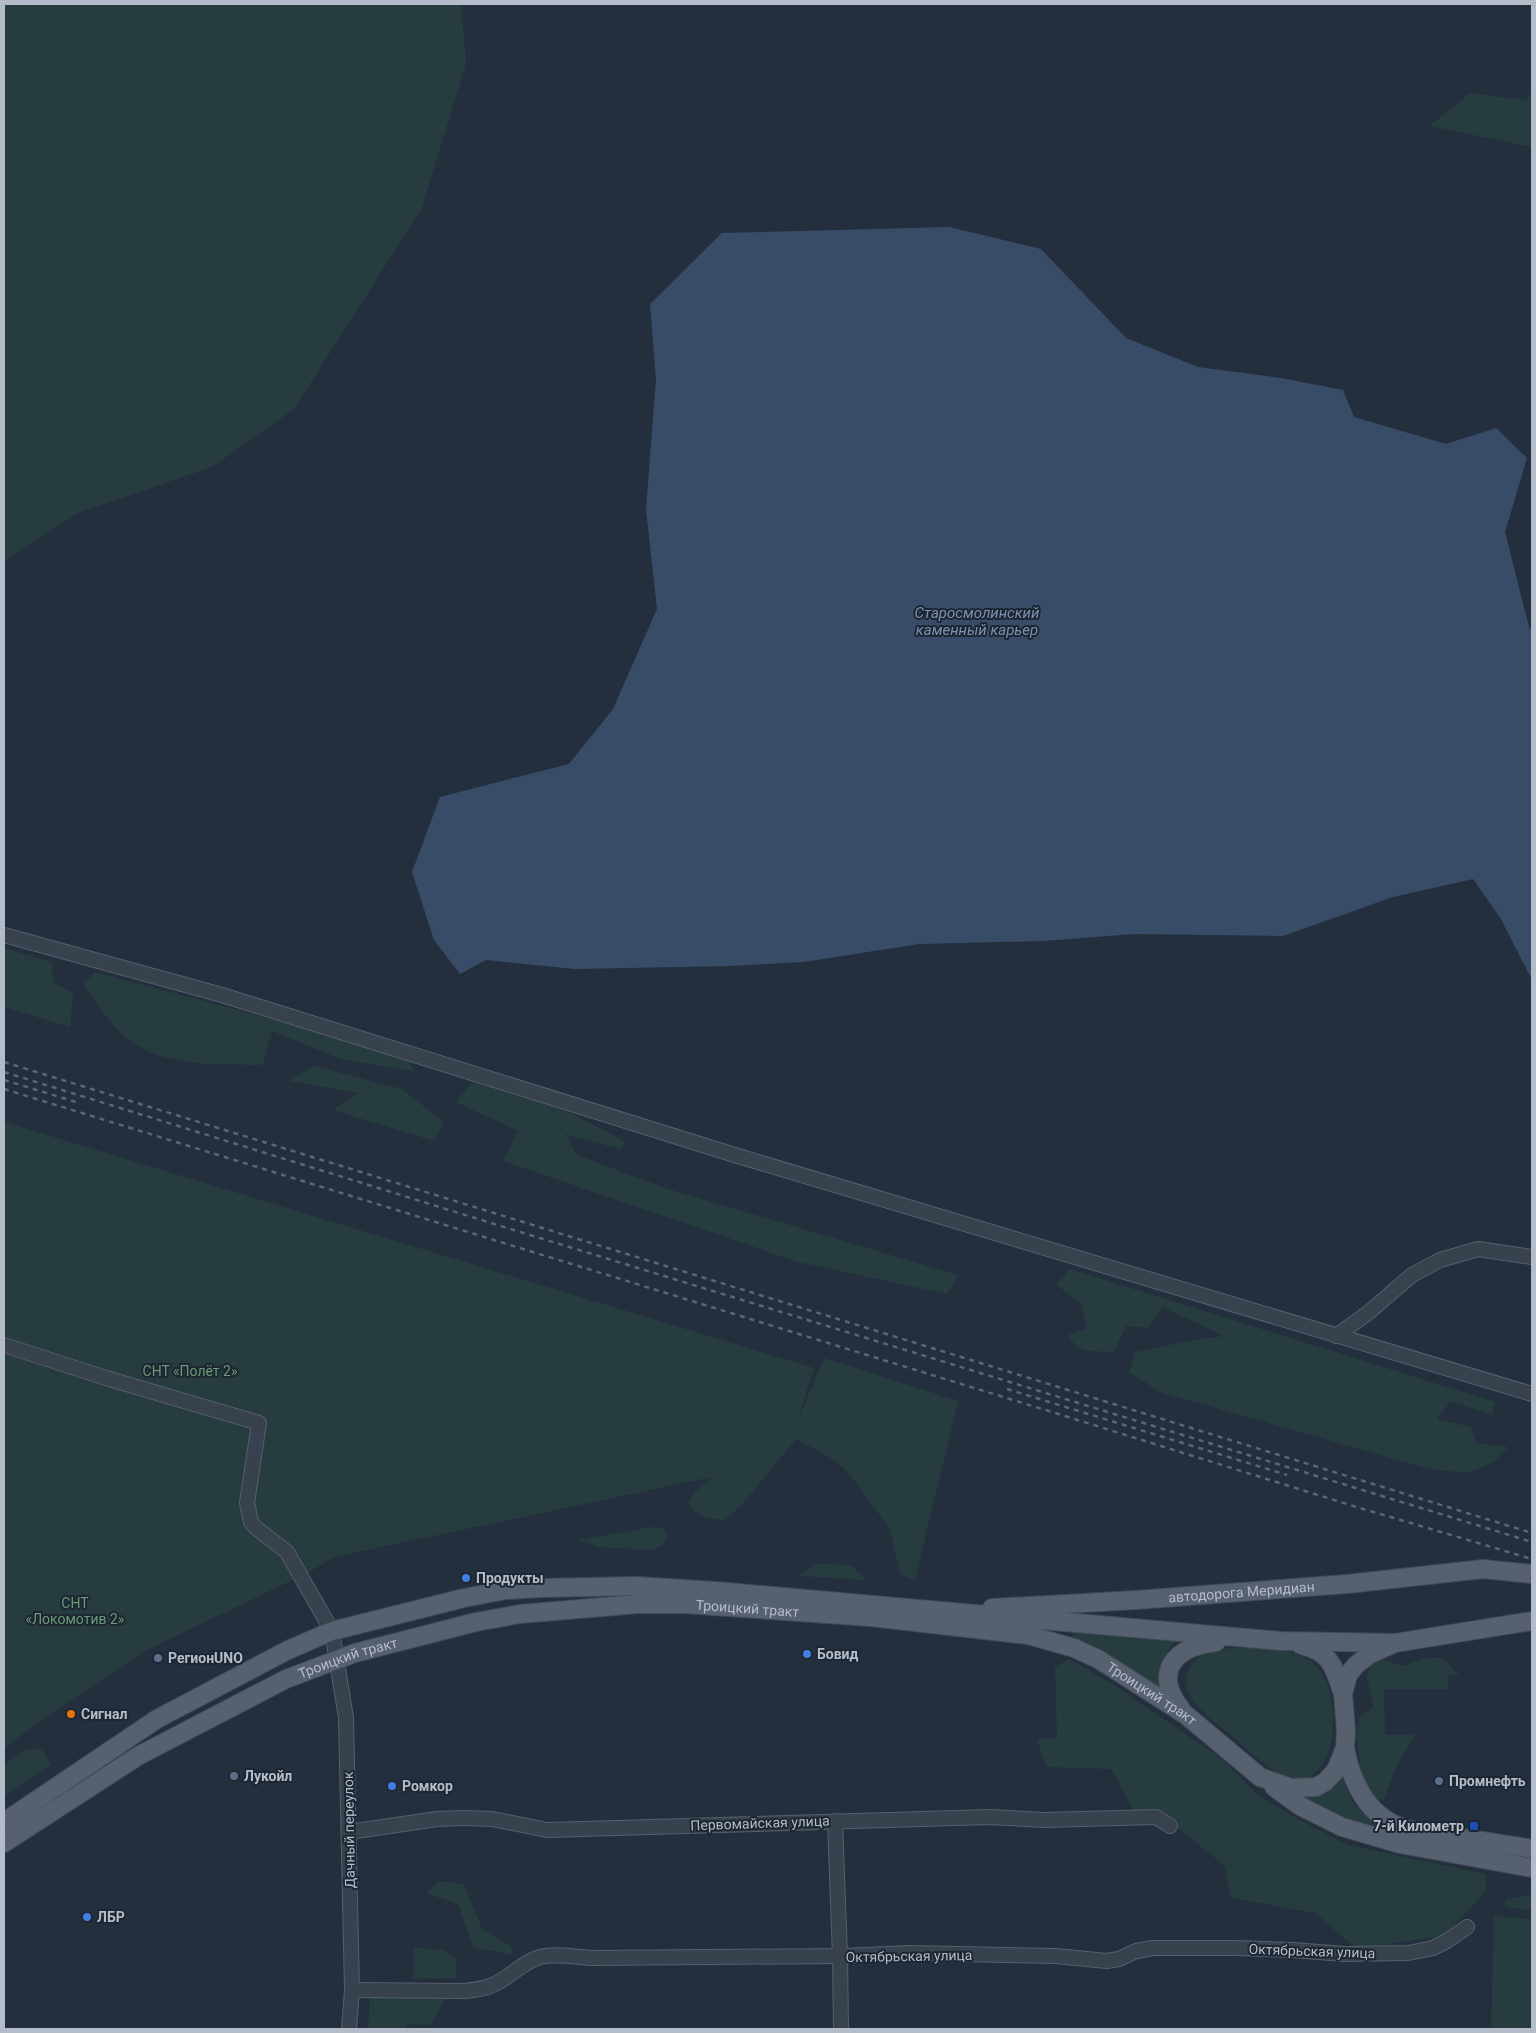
<svg xmlns="http://www.w3.org/2000/svg" width="1536" height="2033" font-family="Roboto,sans-serif">
<rect width="100%" height="100%" fill="#242f3e"/>
<g fill="#263c3f">
<polygon points="4,4 461,4 466,63 422,208 294,409 212,467 78,513 4,561"/>
<polygon points="1532,92 1532,147 1430,126 1470,93 1525,100"/>
<polygon points="4,948 52,962 53,982 73,993 70,1027 4,1007"/>
<path d="M 95,972 L 403,1054 L 416,1072 L 341,1059 L 272,1031 L 263,1065 C 215,1064 158,1069 120,1032 C 106,1019 95,999 83,984 Z"/>
<polygon points="314,1066 402,1089 444,1122 434,1141 333,1110 358,1093 289,1081"/>
<polygon points="475,1079 571,1113 626,1142 620,1149 565,1134 577,1155 665,1188 958,1275 947,1294 798,1262 503,1161 518,1131 456,1102"/>
<path d="M 4,1122 L 814,1368 L 797,1422 L 824,1358 L 958,1401 L 915,1580 L 900,1574 L 890,1529 L 851,1476 L 836,1461 L 796,1439 L 741,1506 L 724,1520 C 709,1518 697,1518 688,1504 C 692,1490 704,1486 712,1477 L 334,1557 L 311,1571 L 145,1651 L 50,1714 L 4,1748 Z"/>
<path d="M 1070,1269 L 1495,1402 L 1492,1414 L 1450,1402 L 1437,1419 L 1471,1427 L 1476,1443 L 1508,1447 L 1494,1462 L 1467,1473 L 1429,1469 L 1160,1392 L 1129,1372 L 1135,1352 L 1190,1341 L 1223,1336 L 1163,1307 L 1148,1328 L 1126,1326 L 1114,1352 C 1094,1351 1078,1354 1068,1335 L 1086,1329 L 1083,1306 L 1057,1285 Z"/>
<polygon points="652,1527 664,1529 667,1536 662,1546 651,1550 599,1547 578,1540"/>
<polygon points="816,1564 851,1565 867,1580 799,1576"/>
<path d="M 1073,1631 L 1181,1638 C 1163,1651 1159,1666 1161,1688 L 1110,1655 L 1072,1639 Z"/>
<path d="M 1255,1648 C 1276,1648 1295,1650 1313,1663 C 1341,1684 1343,1774 1300,1779 C 1279,1782 1245,1747 1231,1735 C 1215,1722 1197,1710 1188,1693 C 1185,1687 1186,1680 1187,1674 C 1192,1646 1234,1648 1255,1648 Z"/>
<polygon points="1425,1658 1443,1658 1459,1675 1449,1675 1448,1689 1384,1689 1385,1735 1416,1734 1396,1767 1384,1800 1377,1799 1362,1776 1356,1731 1360,1716 1374,1707 1367,1678 1370,1665 1380,1659 1403,1666"/>
<polygon points="1069,1659 1114,1685 1222,1759 1257,1794 1296,1818 1348,1845 1486,1874 1486,1891 1444,1936 1356,1948 1315,1913 1231,1898 1225,1866 1158,1812 1134,1811 1111,1769 1047,1767 1037,1740 1057,1737 1055,1667"/>
<polygon points="26,1749 41,1749 51,1764 4,1796 4,1765"/>
<path d="M 1343,1772 C 1347,1808 1367,1817 1395,1836 L 1332,1816 L 1303,1797 C 1321,1799 1332,1783 1343,1772 Z"/>
<polygon points="439,1881 464,1884 482,1929 511,1946 513,1955 473,1947 458,1904 426,1893"/>
<polygon points="1527,1895 1532,1895 1532,1910 1505,1907 1505,1900"/>
<polygon points="1494,1916 1532,1919 1532,2029 1491,2029"/>
<polygon points="414,1948 444,1950 456,1958 456,1978 413,1979"/>
<polygon points="370,1997 446,1998 430,2025 407,2024 407,2029 368,2029"/>
</g>
<polygon fill="#394c67" points="949,227 1041,249 1126,338 1198,367 1281,378 1343,390 1354,417 1446,444 1496,428 1527,458 1505,532 1529,627 1532,631 1532,980 1501,919 1473,879 1393,897 1283,936 1134,934 1043,941 919,944 804,962 729,966 575,969 486,960 460,974 434,940 412,872 440,797 569,764 613,709 657,609 646,509 656,379 650,304 722,233"/>
<g fill="none" stroke-linecap="round" stroke-linejoin="round">
<g stroke="#565f6c" stroke-width="16">
<g id="minor">
<polyline points="4,935 222,995 738,1156 1532,1394"/>
<polyline points="1336,1336 1368,1313 1412,1275 1440,1260 1478,1249 1532,1257"/>
<polyline points="4,1345 106,1378 259,1423 247,1503 251,1522 256,1528 287,1552 332,1631 346,1718 352,1990 349,2029"/>
<polyline points="835,1821 840,1956 841,2029"/>
<polyline points="349,1832 437,1819 464,1818 492,1819 547,1830 990,1817 1044,1820 1156,1817 1170,1826"/>
<path d="M 352,1990 L 463,1991 C 474,1990 486,1989 497,1983 C 512,1975 523,1962 540,1957 C 556,1953 575,1957 591,1958 L 840,1956 L 910,1953 L 1056,1956 L 1107,1961 L 1119,1959 L 1136,1951 L 1153,1948 L 1236,1948 L 1293,1950 L 1344,1954 L 1408,1953 L 1433,1948 L 1447,1941 L 1467,1927"/>
</g>
</g>
<g stroke="#414a57" stroke-width="20">
<g id="major">
<path id="s1" d="M 992,1608 L 1136,1600 L 1347,1584 L 1483,1569 L 1532,1574"/>
<path d="M 1301,1645 C 1331,1652 1334,1667 1343,1694"/>
<path d="M 1181,1709 C 1152,1672 1175,1646 1216,1642"/>
<path d="M 1345,1749 C 1352,1783 1367,1816 1403,1828 C 1416,1832 1431,1833 1445,1835 C 1474,1840 1503,1844 1532,1849"/>
<polyline points="1274,1787 1300,1806 1342,1827 1400,1844 1532,1868"/>
<polyline points="4,1822 157,1719 288,1650 332,1631 464,1598 506,1590 542,1588 637,1586 715,1591 1281,1641 1395,1643 1532,1621"/>
<path id="s2" d="M 4,1843 L 138,1756 L 286,1679 L 355,1653 L 476,1622 L 520,1614 L 638,1604 L 685,1604 L 871,1617 L 1028,1635 L 1074,1648 L 1098,1659 L 1186,1715 L 1260,1777 L 1291,1788 L 1316,1787 L 1325,1782 L 1336,1770 L 1345,1748 L 1346,1731 L 1343,1694 L 1348,1675 L 1356,1665 L 1370,1654 L 1395,1643"/>
</g>
</g>
<use href="#minor" stroke="#38414e" stroke-width="14"/>
<use href="#major" stroke="#56606e" stroke-width="18"/>
<g stroke="#5a6575" stroke-width="2.5" stroke-dasharray="5 5" stroke-linecap="butt">
<polyline points="4,1062 1532,1533"/>
<polyline points="4,1072 504,1227 1532,1542"/>
<polyline points="4,1080 76,1102"/>
<polyline points="4,1089 1052,1412 1350,1505 1532,1559"/>
<polyline points="1007,1389 1287,1475"/>
</g>
</g>
<g fill="#3f7fe0" stroke="#1d2633" stroke-width="2">
<circle cx="466" cy="1578" r="5"/>
<circle cx="807" cy="1654" r="5"/>
<circle cx="392" cy="1786" r="5"/>
<circle cx="87" cy="1917" r="5"/>
</g>
<g fill="#5c6f8a" stroke="#1d2633" stroke-width="2">
<circle cx="158" cy="1658" r="5"/>
<circle cx="234" cy="1776" r="5"/>
<circle cx="1439" cy="1781" r="5"/>
</g>
<circle fill="#e8710a" stroke="#1d2633" stroke-width="2" cx="71" cy="1714" r="5"/>
<rect fill="#1a4fb4" stroke="#1d2633" stroke-width="2" x="1469" y="1821" width="10" height="10" rx="2.5"/>
<g text-anchor="middle" dominant-baseline="central" stroke-width="4" stroke-linejoin="round" paint-order="stroke">
<g font-size="14" fill="#6b9a76" stroke="#1d2633">
<text x="190" y="1371">СНТ «Полёт 2»</text>
<text x="75" y="1603">СНТ<tspan x="75" dy="16">«Локомотив 2»</tspan></text>
</g>
<g font-size="14" font-weight="bold" fill="#b4bcc9" stroke="#1d2633" text-anchor="start">
<text x="476" y="1578">Продукты</text>
<text x="817" y="1654">Бовид</text>
<text x="168" y="1658">РегионUNO</text>
<text x="81" y="1714">Сигнал</text>
<text x="244" y="1776">Лукойл</text>
<text x="1449" y="1781">Промнефть</text>
<text x="402" y="1786">Ромкор</text>
<text x="1464" y="1826" text-anchor="end">7-й Километр</text>
<text x="97" y="1917">ЛБР</text>
</g>
<g font-size="14" fill="#b4bcc9" stroke="#1d2633">
<text stroke="none"><textPath href="#s1" startOffset="250">автодорога Меридиан</textPath></text>
<text stroke="none"><textPath href="#s2" startOffset="798">Троицкий тракт</textPath></text>
<text stroke="none"><textPath href="#s2" startOffset="392">Троицкий тракт</textPath></text>
<text stroke="none"><textPath href="#s2" startOffset="1218">Троицкий тракт</textPath></text>
<text transform="translate(760 1823) rotate(-2)">Первомайская улица</text>
<text transform="translate(349 1830) rotate(-91)">Дачный переулок</text>
<text transform="translate(1312 1951) rotate(2)">Октябрьская улица</text>
<text transform="translate(909 1956) rotate(-1)">Октябрьская улица</text>
</g>
<g font-size="15" font-style="italic" fill="#7c92b1" stroke="#1d2633">
<text x="977" y="613">Старосмолинский<tspan x="977" dy="17">каменный карьер</tspan></text>
</g>
</g>
<rect width="1536" height="2033" fill="none" stroke="#b4bcc9" stroke-width="10"/>
</svg>
